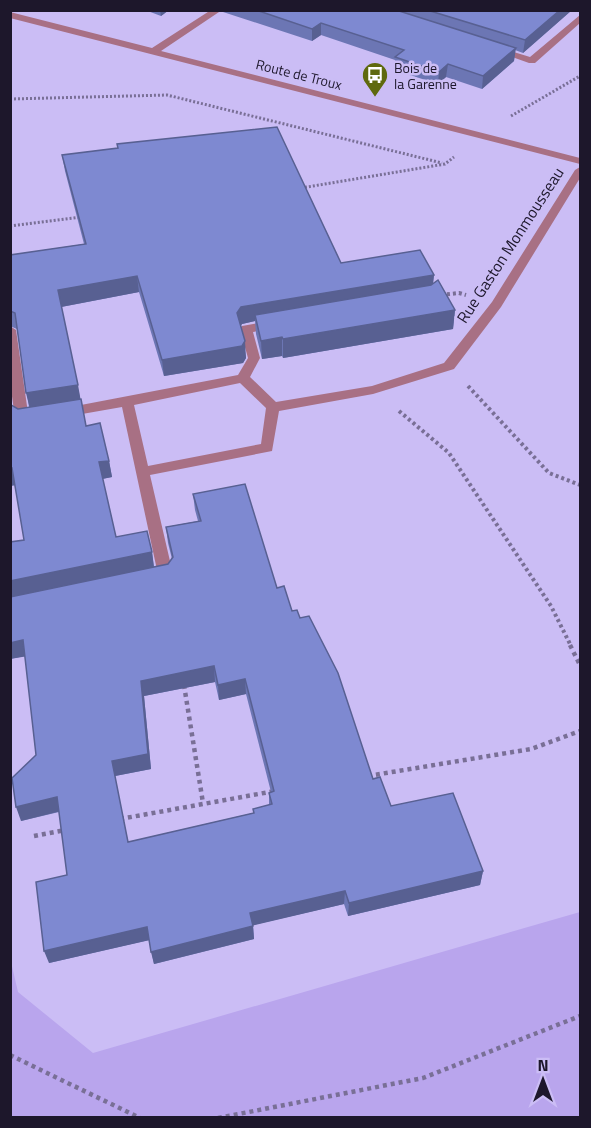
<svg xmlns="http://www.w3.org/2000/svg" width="591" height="1128" font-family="'Titillium Web',sans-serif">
<rect width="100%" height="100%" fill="#cbbdf5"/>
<polygon fill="#b9a5ed" points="580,912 580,1117 11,1117 11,962 18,992 93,1053"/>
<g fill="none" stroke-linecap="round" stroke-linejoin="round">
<g stroke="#796f96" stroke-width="3" stroke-dasharray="2 2" stroke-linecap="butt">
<polyline points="10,99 167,95 442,163"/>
<polyline points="511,116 580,76"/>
<polyline points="301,188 445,164 454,157"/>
<polyline points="10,226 82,217"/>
</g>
<g stroke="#796f96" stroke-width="4" stroke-dasharray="3 3" stroke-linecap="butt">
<polyline points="441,295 459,293 466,295"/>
<polyline points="468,386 549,473 580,485"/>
<polyline points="399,411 449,453 551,606 571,646"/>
</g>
<g stroke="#796f96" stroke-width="4.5" stroke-dasharray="4 4" stroke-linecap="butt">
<polyline points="570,645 580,665"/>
<polyline points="184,685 203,803"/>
<polyline points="368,776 531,749 580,731"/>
<polyline points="120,819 275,791"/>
<polyline points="34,836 65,830"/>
<polyline points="10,1055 140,1118"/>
<polyline points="218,1118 423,1078 580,1016"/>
</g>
<g fill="#a87084" fill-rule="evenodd">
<polygon points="211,10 222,10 161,51 580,158 580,164 10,18 10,12 152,48"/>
<polygon points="580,15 580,23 535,63 529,63 492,50 497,47 530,57"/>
<path d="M 580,167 L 580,178 L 501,307 L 454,369 L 373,394 L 279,411 L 272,451 L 150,475 L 173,574 L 170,578 C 163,580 157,582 150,580 L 147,576 L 150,572 L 157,570 L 122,407 L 65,417 L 58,412 L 60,409 L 238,375 L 248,358 L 240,329 L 242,326 L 274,320 L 278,321 L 280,324 L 278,327 L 253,332 L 260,358 L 250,377 L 276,402 L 372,386 L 444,363 L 492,302 L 575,170 ZM 240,383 L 266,408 L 261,444 L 148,466 L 134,405 Z"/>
<polygon points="10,326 16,330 28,413 37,414 39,417 37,420 22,423 15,418 10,382"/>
</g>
</g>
<g fill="#6c76b4" fill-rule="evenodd">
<polygon points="145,10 169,10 161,16"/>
<polygon points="223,10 572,10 523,53 515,50 514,61 482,89 446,77 438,84 394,70 395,60 321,35 312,41 223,12"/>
<path d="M 117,144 L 341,263 L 434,275 L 433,284 L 455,310 L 453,329 L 283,358 L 282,356 L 262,359 L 256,334 L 255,321 L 242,324 L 241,325 L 246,358 L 243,363 L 164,376 L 139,292 L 61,307 L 86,426 L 109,461 L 112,477 L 102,479 L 116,537 L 152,552 L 154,567 L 168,564 L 172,559 L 168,543 L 166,527 L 198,521 L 195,510 L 193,494 L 277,588 L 292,611 L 373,779 L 391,806 L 483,871 L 480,885 L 348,916 L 344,904 L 253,925 L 254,939 L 154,964 L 149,940 L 49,963 L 67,875 L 59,812 L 21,821 L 36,755 L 25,656 L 10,659 L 24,540 L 15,485 L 10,486 L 10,397 L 12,405 L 18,409 L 29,407 L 17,329 L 10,326 L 10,255 L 84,244 L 65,171 L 62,155 L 117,148 ZM 215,682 L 219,700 L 246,694 L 271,792 L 269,793 L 269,805 L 253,809 L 253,813 L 128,842 L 115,776 L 151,769 L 144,696 Z"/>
</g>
<g fill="#586092">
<polygon points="160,10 169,10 161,16"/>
<polygon points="560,10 572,10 523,53 525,40"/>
<polygon points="321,23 321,35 312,41 312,29"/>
<polygon points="516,48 514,61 482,89 483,76"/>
<polygon points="448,64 446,77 438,84 439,72"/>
<polygon points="434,275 432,291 255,315 255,321 242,324 238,330 237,313 241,307"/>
<polygon points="137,276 139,292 61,307 58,290"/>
<polygon points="455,310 453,329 283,358 283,339"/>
<polygon points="282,337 282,356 262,359 261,341"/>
<polygon points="245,341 246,358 243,363 164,376 162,360"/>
<polygon points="78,385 81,402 30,409 26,393"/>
<polygon points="109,461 112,477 102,479 99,462"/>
<polygon points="12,468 16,485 10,486 10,469"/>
<polygon points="152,552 154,568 10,598 10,581"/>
<polygon points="23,640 28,656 10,659 10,643"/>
<polygon points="214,666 215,682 144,696 151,769 115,776 112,761 141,681"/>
<polygon points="245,679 246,694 219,700 218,685"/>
<polygon points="57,797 61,811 21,821 16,807"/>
<polygon points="483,871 480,885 348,916 349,903"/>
<polygon points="345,891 344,904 251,926 250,913"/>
<polygon points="253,926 254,939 154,964 151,952"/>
<polygon points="147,927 150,940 49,963 44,951"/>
</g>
<g fill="#7e89d1" stroke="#586092" stroke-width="1.5" fill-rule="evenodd">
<polygon points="256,10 396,10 516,48 483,76 448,64 439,72 395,57 404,50 321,23 312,29"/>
<polygon points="427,10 560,10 525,40"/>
<polygon points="277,127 341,263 420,250 434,275 241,307 237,313 245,341 242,346 162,360 137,276 58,290 78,385 26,393 15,313 10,311 10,255 86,244 62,155 118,148 117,144"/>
<polygon points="438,280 455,310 283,339 282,337 261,341 255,315 431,285"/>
<polygon points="81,399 86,426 100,423 109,461 99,462 116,537 147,531 152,552 10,581 10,542 24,540 12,468 10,469 10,403 11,405 18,409"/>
<path d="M 245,484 L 277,588 L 284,586 L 292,611 L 297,610 L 300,618 L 309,616 L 338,673 L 373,779 L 380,777 L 391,806 L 453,793 L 483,871 L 349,903 L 345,891 L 250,913 L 253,926 L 151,952 L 147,927 L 44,951 L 36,882 L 67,875 L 57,797 L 16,807 L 12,778 L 36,755 L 23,640 L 10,643 L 10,597 L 168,564 L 173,557 L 166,527 L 201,521 L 193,494 ZM 214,666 L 218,685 L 245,679 L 274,791 L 269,793 L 272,804 L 253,809 L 254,813 L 128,842 L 112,761 L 148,754 L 141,681 Z"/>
</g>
<defs>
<g id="bus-pin" transform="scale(1.35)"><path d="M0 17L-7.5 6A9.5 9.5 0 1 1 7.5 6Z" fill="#5f690e" stroke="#cbbdf5"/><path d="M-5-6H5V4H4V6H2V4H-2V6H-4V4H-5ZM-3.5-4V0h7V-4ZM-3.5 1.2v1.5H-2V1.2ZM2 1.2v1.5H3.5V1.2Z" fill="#fff"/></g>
</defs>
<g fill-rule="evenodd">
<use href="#bus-pin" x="375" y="75"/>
</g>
<g text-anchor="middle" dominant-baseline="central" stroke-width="5" stroke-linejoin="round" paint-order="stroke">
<g font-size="14" fill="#1d172b" stroke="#cbbdf5" text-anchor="start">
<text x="394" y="67">Bois de<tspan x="394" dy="16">la Garenne</tspan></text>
</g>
<g font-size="14" fill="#1d172b" stroke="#cbbdf5">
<text transform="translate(299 74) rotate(14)">Route de Troux</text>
</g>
<g font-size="16" fill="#1d172b" stroke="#cbbdf5">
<text transform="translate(510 245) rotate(-57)">Rue Gaston Monmousseau</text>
</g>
</g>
<rect width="591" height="1128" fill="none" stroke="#1d172b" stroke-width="24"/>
<g transform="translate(543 1080)" stroke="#cbbdf5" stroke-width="4.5" paint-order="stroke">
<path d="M0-4.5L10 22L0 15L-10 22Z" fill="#1d172b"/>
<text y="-9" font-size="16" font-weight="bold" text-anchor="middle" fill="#1d172b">N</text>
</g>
</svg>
